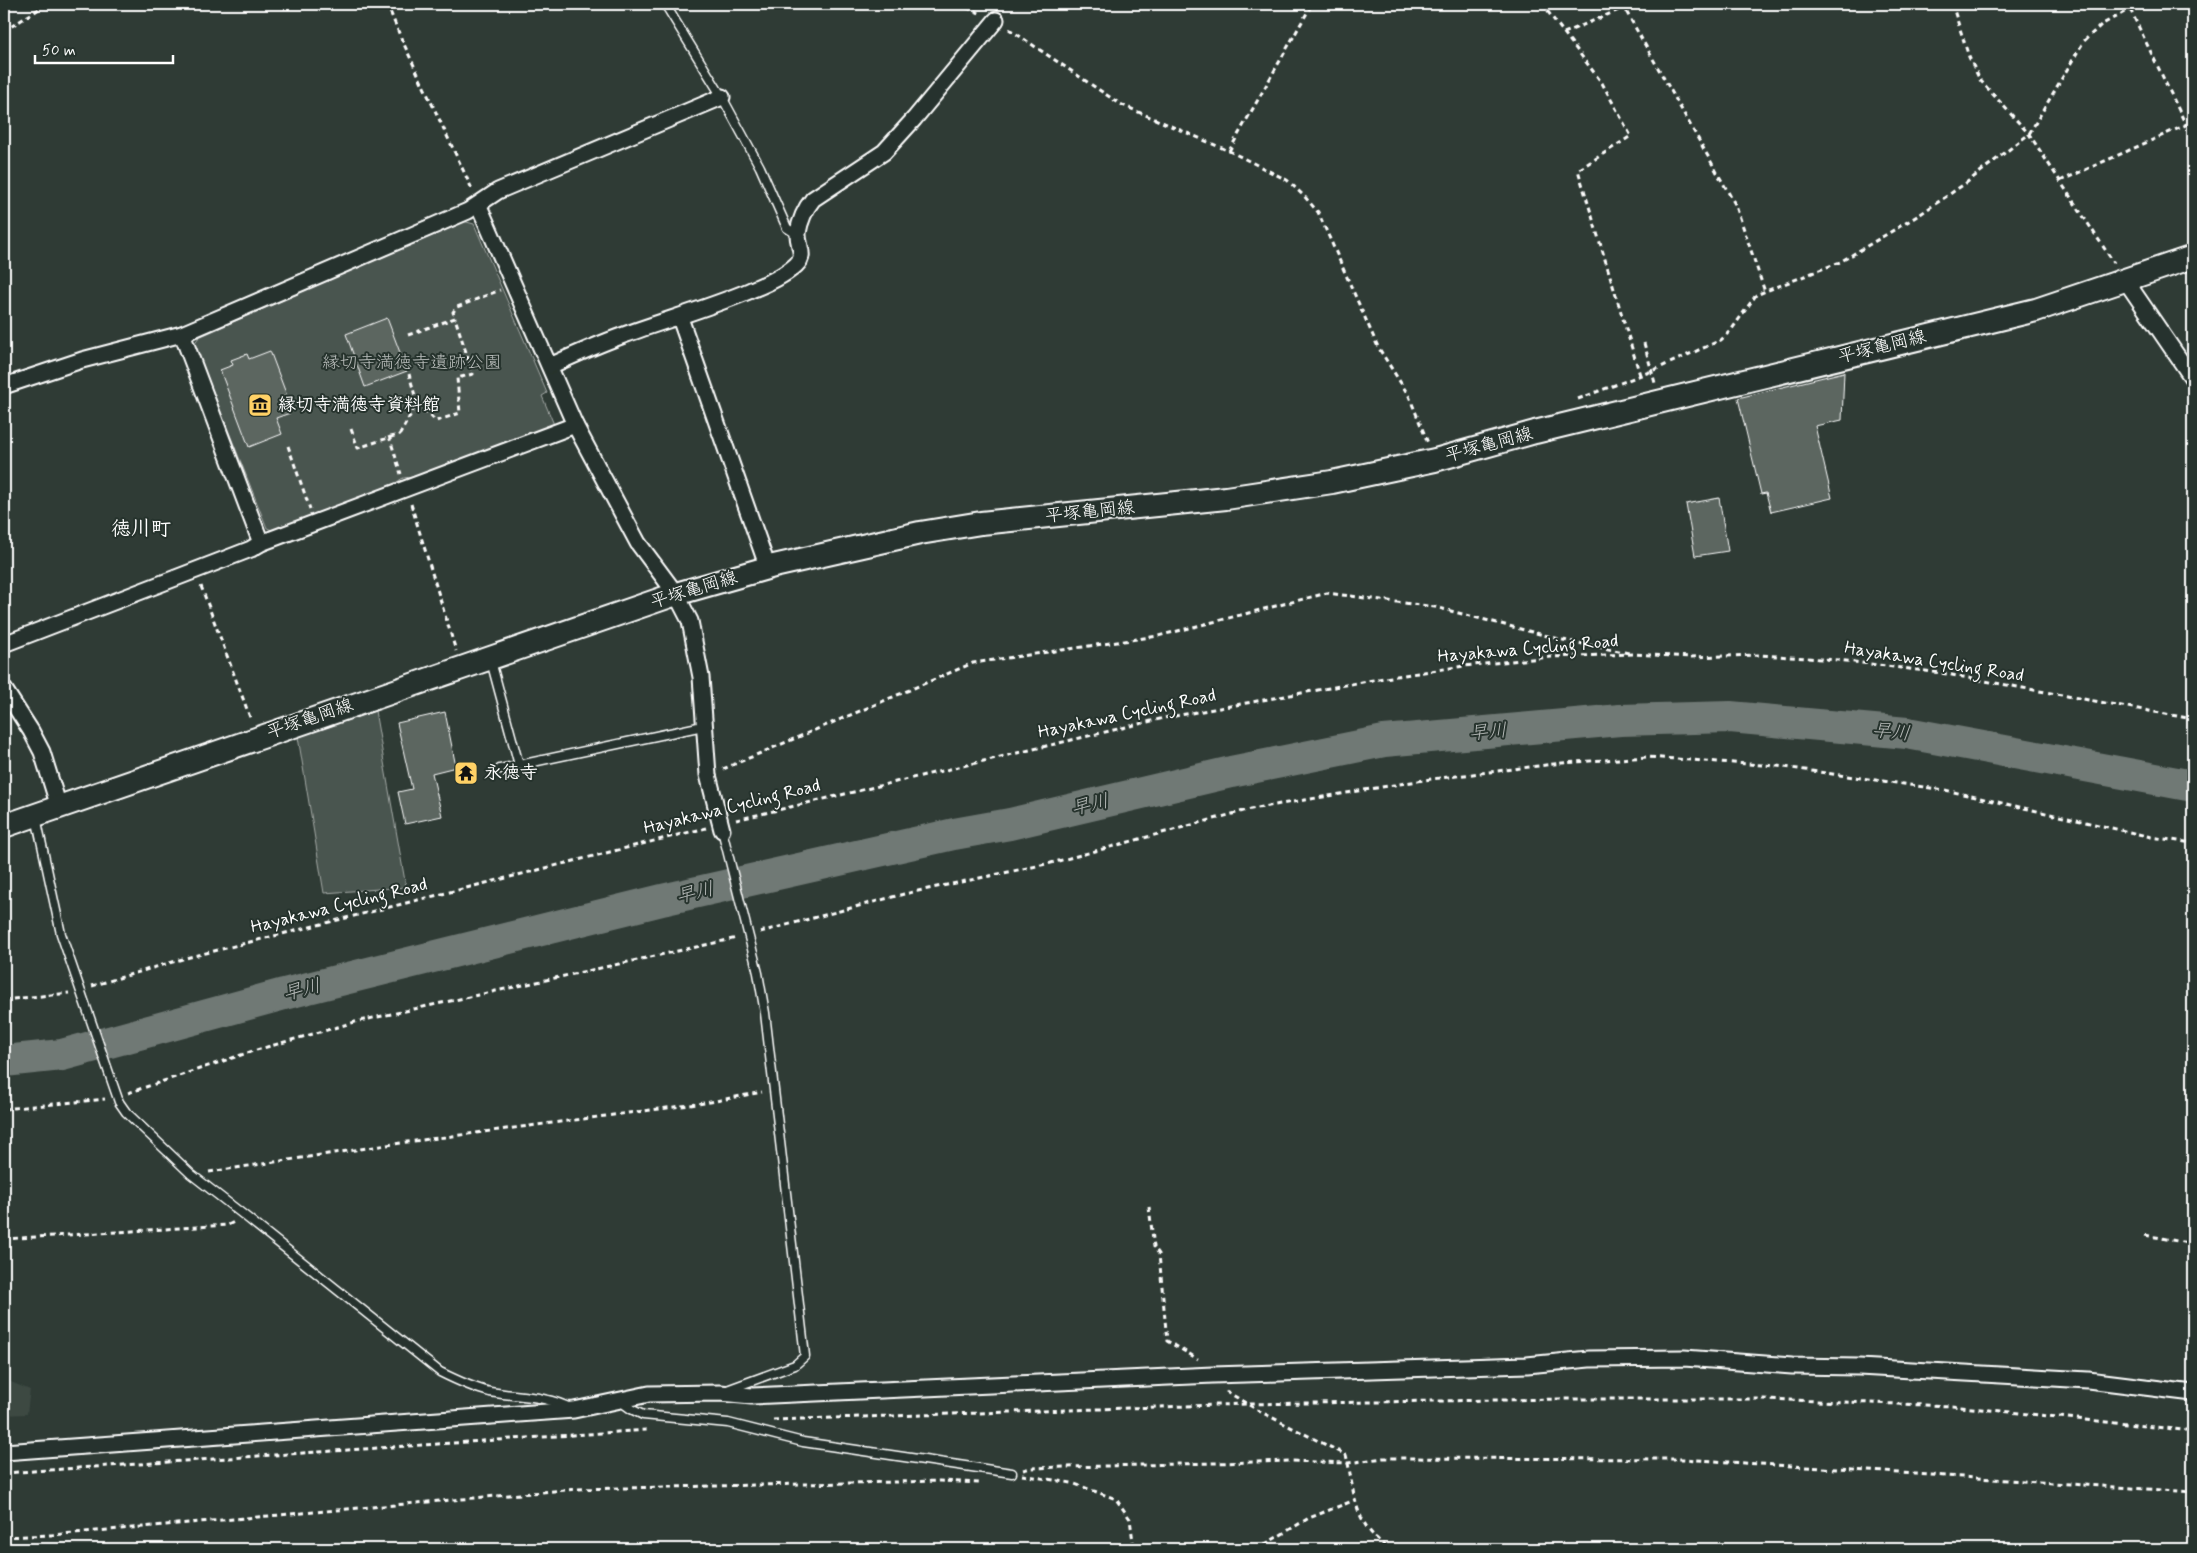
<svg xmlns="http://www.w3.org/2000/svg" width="2197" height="1553" font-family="Mynerve,'Klee One',sans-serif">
<rect width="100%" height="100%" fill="#2f3b35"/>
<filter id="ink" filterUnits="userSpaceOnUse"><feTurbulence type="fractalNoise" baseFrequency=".02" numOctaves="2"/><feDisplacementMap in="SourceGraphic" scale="10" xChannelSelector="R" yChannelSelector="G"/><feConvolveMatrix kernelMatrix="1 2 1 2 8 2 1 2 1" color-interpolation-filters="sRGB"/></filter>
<g filter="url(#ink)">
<polygon fill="#3c4842" points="4,1379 30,1390 27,1414 4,1415"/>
<g fill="#4a544f" stroke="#a4aaa7">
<path d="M 463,221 L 474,224 L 547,393 L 542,396 L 555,427 L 416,479 C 405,476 401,477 394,486 L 276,532 L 267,528 L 194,344 L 199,337 Z"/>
<polygon points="375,711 406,887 324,893 298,737"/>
</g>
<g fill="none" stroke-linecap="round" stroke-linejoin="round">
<polyline stroke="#707975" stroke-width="32" points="4,1061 62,1055 284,994 662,900 954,834 1010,824 1231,772 1384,741 1620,720 1730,717 1907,733 2193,786"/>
</g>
<g fill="#5b6661" stroke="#fff">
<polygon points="387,318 407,371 365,387 346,334"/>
<polygon points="270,351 287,396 284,397 290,413 276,418 282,434 249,447 220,370 233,365 231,360 247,354 249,359"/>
<polygon points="1844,372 1842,420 1815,426 1832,498 1771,512 1766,493 1761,494 1738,398"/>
<polygon points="1719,498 1728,551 1695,556 1686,504"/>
<polygon points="445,712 456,767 432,773 442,816 405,824 398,792 412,789 397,723"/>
</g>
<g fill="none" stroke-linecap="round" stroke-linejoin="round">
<g stroke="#fff" stroke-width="11">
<g id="service">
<polyline points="665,4 722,97 760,167 787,228 798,235"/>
<polyline points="491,661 519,765"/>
<polyline points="500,769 703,726"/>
<path d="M 36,817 L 61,934 L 119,1102 L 126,1112 L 191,1174 L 245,1216 L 440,1372 C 456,1380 473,1388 490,1392 C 517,1397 546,1395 570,1408"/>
<polyline points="722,830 758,973 765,1013 805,1356 795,1365 727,1390"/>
<polyline points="620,1401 631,1409 643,1415 728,1423 803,1442 1012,1473"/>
</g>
</g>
<g stroke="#fff" stroke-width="19">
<g id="minor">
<polyline points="479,206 575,425 638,543 676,594 690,621 701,677 708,775 722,830"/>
<polyline points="2126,281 2193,379"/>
<polyline points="680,318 768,568"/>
<polyline points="182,334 261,543"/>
<path d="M 550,366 C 574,355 599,344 624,335 C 666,320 708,308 749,291 C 765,284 783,277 796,265 C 807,255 797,245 798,233 C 800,220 805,209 813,199 L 884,152 L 914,119 L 996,20"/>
<polyline points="4,386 82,360 182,334 468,211 498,191 722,97"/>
<polyline points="4,644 251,549 261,543 575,425"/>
<polyline points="4,689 31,731 42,752 59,807"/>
<polyline points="4,1452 574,1410 649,1394 720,1393 752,1396 1213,1375 1527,1365 1589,1359 1684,1358 1792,1366 1859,1367 2088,1380 2193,1393"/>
</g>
</g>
<g stroke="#fff" stroke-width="26">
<polyline id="secondary" points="4,826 676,594 774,566 920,533 981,523 1226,498 1332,482 1435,460 1535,432 2036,310 2193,257"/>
</g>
<g stroke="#fff" stroke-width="3" stroke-dasharray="5 4" stroke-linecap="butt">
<polyline points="387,4 401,38 472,189"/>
<polyline points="958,4 982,14"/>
<polyline points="1542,4 1602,83 1631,136 1578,170 1640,375"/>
<polyline points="1622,4 1736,206 1765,292"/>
<polyline points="1952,4 1969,57 1980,80 2029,134 2114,263"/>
<polyline points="1009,29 1120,104 1229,151 1287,180 1304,196 1318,212 1378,347 1409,396 1428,443"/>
<polyline points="4,31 47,4"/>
<polyline points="1564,33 1633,4"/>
<polyline points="1229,151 1312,4"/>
<polyline points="2060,181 2186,125 2130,9"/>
<polyline points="408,335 455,318 453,312 457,307 500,290"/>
<polyline points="1644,343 1655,383"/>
<polyline points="1578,399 1652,371 1721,340 1732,329 1756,295 1840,262 1919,215 1966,183 2029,134 2084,41 2101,25 2130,9 2152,4"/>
<polyline points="417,403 436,421 460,413 457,378 473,374 455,318"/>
<polyline points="351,429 358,448 400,434 417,403 409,374"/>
<polyline points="389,436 401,474"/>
<polyline points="288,446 310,509"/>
<polyline points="411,504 456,651"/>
<polyline points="201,586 251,720"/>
<polyline points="723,769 973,663 1158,636 1327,593 1435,607 1563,640 1629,653"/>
<polyline points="736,820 1164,718 1384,678 1464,666 1551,657 1634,654 1690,657 1760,655 1838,660 1941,673 2193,719"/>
<polyline points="760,932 904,894 1051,863 1251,809 1424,780 1562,763 1647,757 1777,766 1945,790 2151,837 2193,843"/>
<polyline points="2188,953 2193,954"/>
<polyline points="92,986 186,958 706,828"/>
<polyline points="4,1000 69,993"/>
<polyline points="128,1093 253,1051 355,1022 737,938"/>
<polyline points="4,1109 105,1099"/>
<polyline points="209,1172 407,1142 705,1103 762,1092"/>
<polyline points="1149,1207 1154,1247 1159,1254 1167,1341 1198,1359"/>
<polyline points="2145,1235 2193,1244"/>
<polyline points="4,1239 228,1225 234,1222"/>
<path d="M 1226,1391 L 1259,1411 L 1346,1455 C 1353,1481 1352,1508 1369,1530 C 1374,1537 1382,1543 1388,1549"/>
<polyline points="773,1420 1247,1404 1563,1399 1764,1399 1952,1406 2193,1431"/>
<polyline points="1023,1470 1031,1468 1290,1461 1348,1463 1383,1458 1683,1459 2193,1492"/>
<polyline points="4,1473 647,1430"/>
<polyline points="1022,1475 1072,1483 1116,1499 1130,1519 1134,1549"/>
<polyline points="4,1537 51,1535 577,1489 940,1481 979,1483"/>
<polyline points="1257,1549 1309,1518 1355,1500"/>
</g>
<use href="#service" stroke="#26332d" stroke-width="8"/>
<use href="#minor" stroke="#26332d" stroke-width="15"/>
<use href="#secondary" stroke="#26332d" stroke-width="22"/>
</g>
</g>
<defs>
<g id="museum-square" transform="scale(1.25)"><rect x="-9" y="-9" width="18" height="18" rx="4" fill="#ffd166" stroke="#26332d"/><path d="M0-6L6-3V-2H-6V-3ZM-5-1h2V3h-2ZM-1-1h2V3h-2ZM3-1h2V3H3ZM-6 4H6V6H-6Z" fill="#111"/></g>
<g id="temple-square" transform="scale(1.25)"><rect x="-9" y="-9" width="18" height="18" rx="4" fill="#ffd166" stroke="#26332d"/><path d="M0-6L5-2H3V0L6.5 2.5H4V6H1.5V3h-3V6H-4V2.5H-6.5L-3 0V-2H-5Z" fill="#111"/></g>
</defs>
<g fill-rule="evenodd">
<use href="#museum-square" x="260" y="405"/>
<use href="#temple-square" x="466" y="773"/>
</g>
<g text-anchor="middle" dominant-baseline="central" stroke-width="4" stroke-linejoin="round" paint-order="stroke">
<g font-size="18" fill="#fff" stroke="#26332d">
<text transform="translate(1882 347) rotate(-14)">平塚亀岡線</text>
<text transform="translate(1489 445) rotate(-15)">平塚亀岡線</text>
<text transform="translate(1090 512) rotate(-6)">平塚亀岡線</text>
<text transform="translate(694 590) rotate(-17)">平塚亀岡線</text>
<text transform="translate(1528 649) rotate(-5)">Hayakawa Cycling Road</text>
<text transform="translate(1934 662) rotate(9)">Hayakawa Cycling Road</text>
<text transform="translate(1127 714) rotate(-12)">Hayakawa Cycling Road</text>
<text transform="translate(310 719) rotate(-19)">平塚亀岡線</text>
<text transform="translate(732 807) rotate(-14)">Hayakawa Cycling Road</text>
<text transform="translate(339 906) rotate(-14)">Hayakawa Cycling Road</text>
</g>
<g font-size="18" fill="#b7bbb9" stroke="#26332d">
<text x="412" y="363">縁切寺満徳寺遺跡公園</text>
</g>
<g font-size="18" font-weight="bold" fill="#fff" stroke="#26332d" text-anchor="start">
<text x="278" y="405">縁切寺満徳寺資料館</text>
<text x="484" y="773">永徳寺</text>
</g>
<g font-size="19" font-style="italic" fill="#b8bcba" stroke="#26332d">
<text transform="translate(1488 732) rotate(-5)">早川</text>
<text transform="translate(1891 732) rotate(6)">早川</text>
<text transform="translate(1090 805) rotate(-13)">早川</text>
<text transform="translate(695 893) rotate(-13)">早川</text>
<text transform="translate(302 990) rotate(-14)">早川</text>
</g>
<g font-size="20" font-weight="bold" fill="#fff" stroke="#26332d">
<text x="141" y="529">徳川町</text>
</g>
</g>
<rect width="2197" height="1553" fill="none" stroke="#26332d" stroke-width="20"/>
<rect x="10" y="10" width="2177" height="1533" fill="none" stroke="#fff" stroke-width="2" filter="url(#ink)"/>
<path d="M35 55v8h138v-8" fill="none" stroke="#ffffff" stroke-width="2.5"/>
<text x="42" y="55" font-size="15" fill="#ffffff" stroke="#26332d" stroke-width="4" paint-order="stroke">50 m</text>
</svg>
